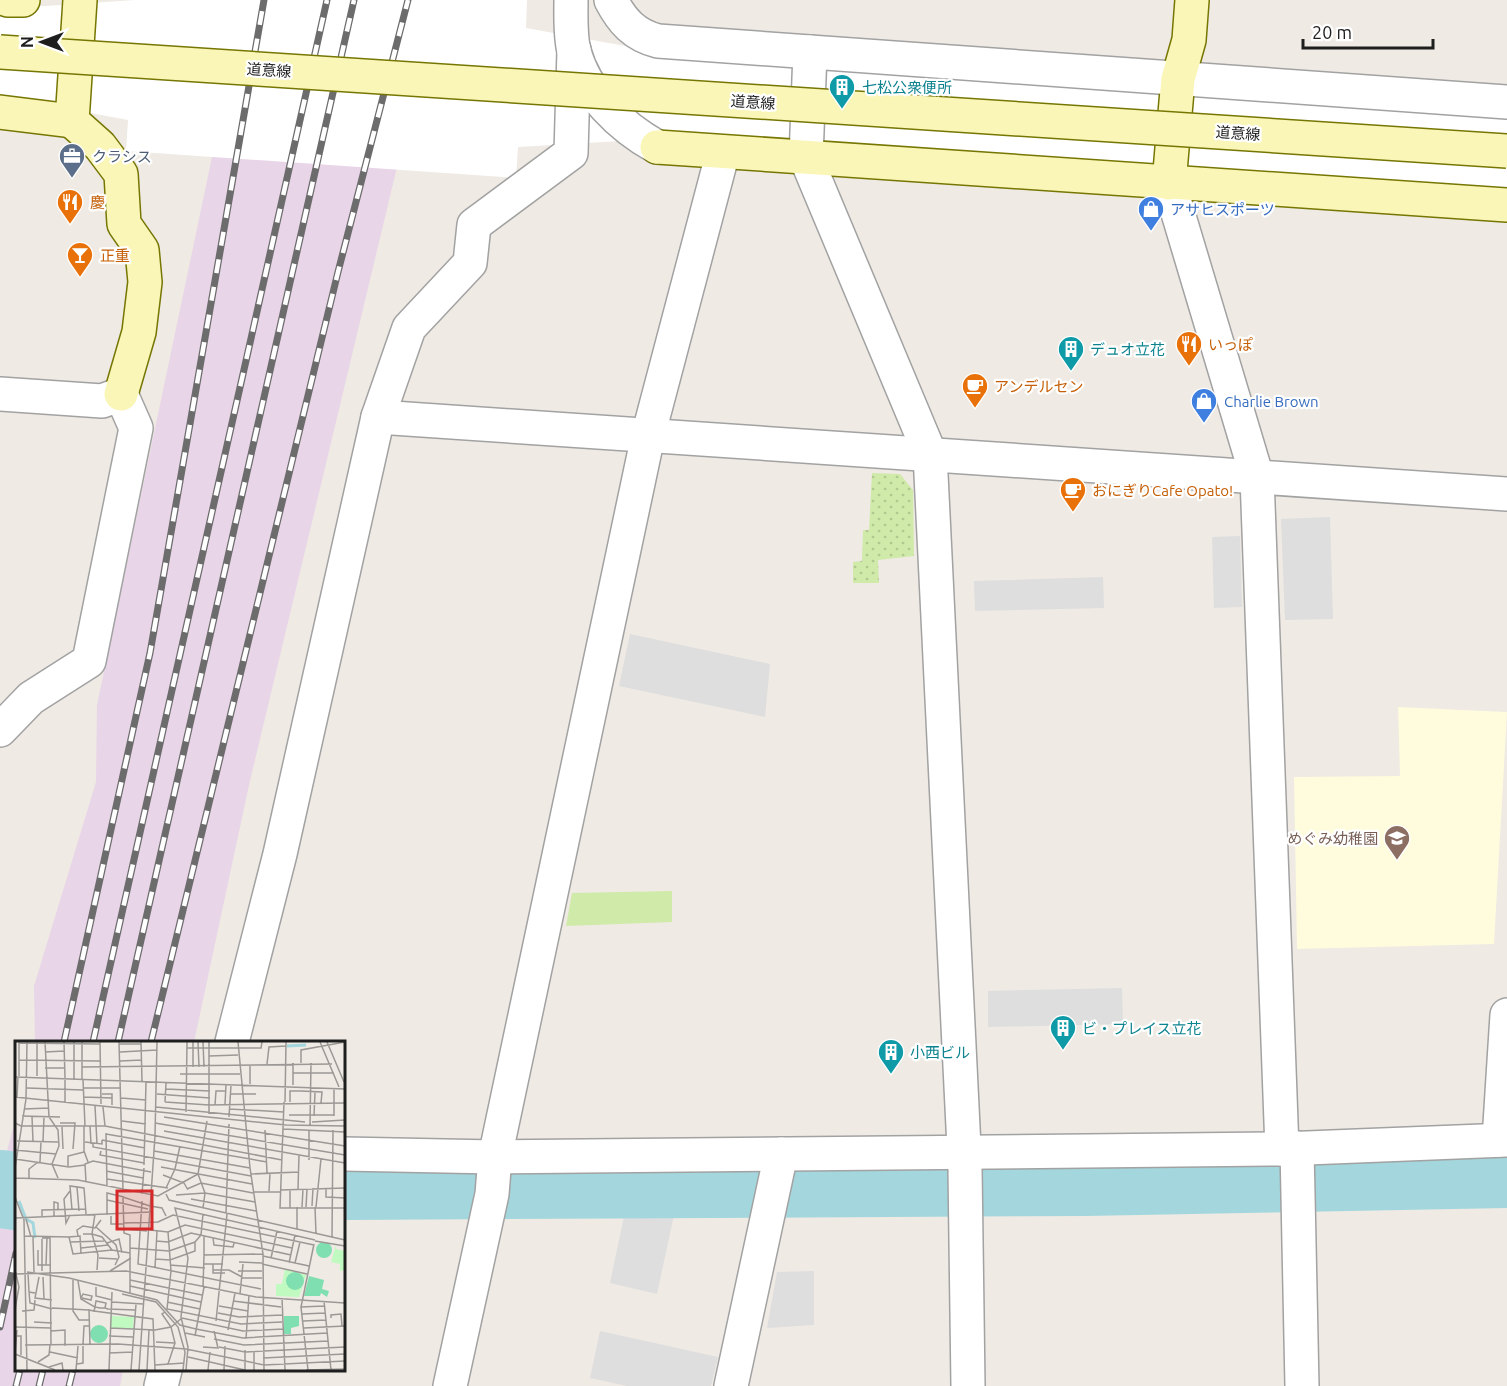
<svg xmlns="http://www.w3.org/2000/svg" width="1507" height="1386" font-family="Ubuntu,'Noto Sans JP',sans-serif">
<defs>
<pattern id="garden-dots" width="8" height="8" patternUnits="userSpaceOnUse" patternTransform="scale(1.5)"><rect width="8" height="8" fill="#d0eaa9"/><path d="M2 2h.1M6 6h.1" fill="none" stroke="#b2c891" stroke-width="1.8" stroke-linecap="round"/></pattern>
</defs>
<rect width="100%" height="100%" fill="#efeae4"/>
<polygon fill="#fffbdd" points="1398,707 1507,712 1494,944 1297,949 1294,777 1400,776"/>
<g fill="#e8d5e7">
<polygon points="245,0 437,0 249,785 194,1042 35,1042 34,986 96,782 97,705"/>
<polygon points="16,1118 16,1370 123,1370 120,1386 0,1386 0,1186 7,1180 5,1158"/>
</g>
<polygon fill="#d0eaa9" points="672,891 672,922 566,926 572,893"/>
<polygon fill="url(#garden-dots)" points="872,473 900,474 913,490 914,556 878,560 879,583 853,583 853,562 862,561 863,530 869,530"/>
<g fill="#dedede">
<polygon points="1330,517 1333,619 1285,620 1281,519"/>
<polygon points="1240,536 1242,607 1214,608 1212,537"/>
<polygon points="1103,577 1104,608 975,611 974,581"/>
<polygon points="630,634 770,664 765,717 619,686"/>
<polygon points="1122,988 1123,1024 988,1027 988,991"/>
<polygon points="680,1187 657,1294 610,1283 630,1188"/>
<polygon points="814,1271 814,1325 767,1328 777,1272"/>
<polygon points="600,1331 718,1357 711,1386 627,1386 590,1378"/>
</g>
<polygon fill="#fff" points="135,0 527,0 526,28 697,59 1507,114 1507,192 690,137 518,147 516,178 126,151 128,120 0,96 0,9"/>
<g fill="none" stroke-linecap="round" stroke-linejoin="round">
<g stroke="#a3d7dd" stroke-width="78">
<polyline points="344,1181 1085,1177 1507,1169"/>
<polyline points="0,1189 16,1191"/>
</g>
<g stroke="#a2a2a2" stroke-width="36">
<g id="street">
<path d="M 571,0 C 571,16 570,36 574,51 C 585,93 621,127 657,147"/>
<path d="M 611,0 C 622,21 634,35 658,41 L 1507,102"/>
<polyline points="810,52 806,158 930,454 965,1168 968,1386"/>
<polyline points="1169,183 1257,477 1282,1149"/>
<polyline points="0,394 102,401 121,394 136,428 89,661 31,698 0,730"/>
<polyline points="378,417 1507,494"/>
<polyline points="232,1042 280,854 378,417 409,328 470,263 474,225 571,153 574,50"/>
<polyline points="1499,1140 1507,1015"/>
<polyline points="1297,1148 1302,1386"/>
<polyline points="344,1154 495,1157 1282,1149 1507,1140"/>
<polyline points="161,1386 165,1370"/>
<polyline points="450,1386 492,1194 495,1157 648,436 723,152"/>
<polyline points="731,1386 781,1154"/>
</g>
</g>
<g stroke="#767603" stroke-width="36">
<g id="secondary">
<polyline points="8,0 23,0"/>
<polyline points="80,0 72,121 100,146 121,174 124,224 142,250 145,282 139,332 121,394"/>
<polyline points="0,112 72,121"/>
<polyline points="657,147 1507,205"/>
<polyline points="1169,183 1178,79 1189,40 1192,0"/>
</g>
</g>
<use href="#street" stroke="#fff" stroke-width="33"/>
<use href="#secondary" stroke="#faf6b7" stroke-width="33"/>
<g stroke="#6c6c6c" stroke-width="7">
<g id="rail">
<polyline points="64,1042 150,653 264,0"/>
<polyline points="93,1042 327,0"/>
<polyline points="118,1042 354,0"/>
<polyline points="151,1042 338,272 408,0"/>
<polyline points="0,1327 16,1253"/>
<polyline points="16,1386 20,1370"/>
<polyline points="39,1386 43,1370"/>
<polyline points="69,1386 73,1370"/>
</g>
</g>
<use href="#rail" stroke="#fff" stroke-width="4.5" stroke-dasharray="14" stroke-linecap="butt"/>
<g stroke="#767603" stroke-width="36" stroke-linecap="butt">
<polyline id="secondary-bridge" points="0,52 1507,151"/>
</g>
<use href="#secondary-bridge" stroke="#faf6b7" stroke-width="33"/>
</g>
<defs>
<g id="building-pin" transform="scale(1.35)"><path d="M0 17L-7.5 6A9.5 9.5 0 1 1 7.5 6Z" fill="#0f9aa8" stroke="#fff"/><path d="M-4-6H4V6H1V3H-1V6H-4ZM-2.5-4.3h1.7v1.8h-1.7ZM.8-4.3h1.7v1.8H.8ZM-2.5-1h1.7V.8h-1.7ZM.8-1h1.7V.8H.8Z" fill="#fff"/></g>
<g id="office-pin" transform="scale(1.35)"><path d="M0 17L-7.5 6A9.5 9.5 0 1 1 7.5 6Z" fill="#5c6f8a" stroke="#fff"/><path d="M-6-3h4V-5.5h4V-3h4V5H-6ZM-1-4.5V-3h2v-1.5ZM-6 0V1H6V0Z" fill="#fff"/></g>
<g id="restaurant-pin" transform="scale(1.35)"><path d="M0 17L-7.5 6A9.5 9.5 0 1 1 7.5 6Z" fill="#e8710a" stroke="#fff"/><path d="M-5-6h1v4h1v-4h1v4h1v-4h1v5L-1.5 .5V6h-2V.5L-5-1ZM5-6V6H3V1.5H1.5Q1.5-4 5-6Z" fill="#fff"/></g>
<g id="shop-pin" transform="scale(1.35)"><path d="M0 17L-7.5 6A9.5 9.5 0 1 1 7.5 6Z" fill="#3f7fe0" stroke="#fff"/><path d="M-5-2.5h2.3a2.7 3.5 0 0 1 5.4 0H5L5.5 6h-11ZM-1.5-2.5h3a1.5 2.3 0 0 0-3 0Z" fill="#fff"/></g>
<g id="bar-pin" transform="scale(1.35)"><path d="M0 17L-7.5 6A9.5 9.5 0 1 1 7.5 6Z" fill="#e8710a" stroke="#fff"/><path d="M-6-5H6L.8 .8V4.5H3.5V6h-7V4.5H-.8V.8Z" fill="#fff"/></g>
<g id="cafe-pin" transform="scale(1.35)"><path d="M0 17L-7.5 6A9.5 9.5 0 1 1 7.5 6Z" fill="#e8710a" stroke="#fff"/><path d="M-5.5-4.5H6V0H3Q3 3.5 0 3.5H-2.5Q-5.5 3.5-5.5 0ZM3-3.2v2h1.7v-2ZM-6 4.5H4V6H-6Z" fill="#fff"/></g>
<g id="school-pin" transform="scale(1.35)"><path d="M0 17L-7.5 6A9.5 9.5 0 1 1 7.5 6Z" fill="#8d6e63" stroke="#fff"/><path d="M0-5L7-2L0 1L-7-2ZM-4 1L0 2.5L4 1V4Q0 6-4 4Z" fill="#fff"/></g>
</defs>
<g fill-rule="evenodd">
<use href="#building-pin" x="842" y="87"/>
<use href="#office-pin" x="72" y="156"/>
<use href="#restaurant-pin" x="70" y="202"/>
<use href="#shop-pin" x="1151" y="209"/>
<use href="#bar-pin" x="80" y="255"/>
<use href="#restaurant-pin" x="1189" y="344"/>
<use href="#building-pin" x="1071" y="349"/>
<use href="#cafe-pin" x="975" y="386"/>
<use href="#shop-pin" x="1204" y="401"/>
<use href="#cafe-pin" x="1073" y="490"/>
<use href="#school-pin" x="1397" y="838"/>
<use href="#building-pin" x="1063" y="1028"/>
<use href="#building-pin" x="891" y="1052"/>
</g>
<g text-anchor="middle" dominant-baseline="central" stroke-width="4.5" stroke-linejoin="round" paint-order="stroke">
<g font-size="15" fill="#1e1e1e" stroke="#fff">
<text transform="translate(269 70) rotate(4)">道意線</text>
<text transform="translate(753 102) rotate(4)">道意線</text>
<text transform="translate(1238 133) rotate(4)">道意線</text>
</g>
<g font-size="15" fill="#0d838f" stroke="#fff" text-anchor="start">
<text x="862" y="87">七松公衆便所</text>
<text x="1090" y="349">デュオ立花</text>
<text x="1082" y="1028">ビ・プレイス立花</text>
<text x="910" y="1052">小西ビル</text>
</g>
<g font-size="15" fill="#4e5e75" stroke="#fff" text-anchor="start">
<text x="92" y="156">クラシス</text>
</g>
<g font-size="15" fill="#c56008" stroke="#fff" text-anchor="start">
<text x="90" y="202">慶</text>
<text x="100" y="255">正重</text>
<text x="1208" y="344">いっぽ</text>
<text x="994" y="386">アンデルセン</text>
<text x="1092" y="490">おにぎりCafe Opato!</text>
</g>
<g font-size="15" fill="#366cbe" stroke="#fff" text-anchor="start">
<text x="1170" y="209">アサヒスポーツ</text>
<text x="1224" y="401">Charlie Brown</text>
</g>
<g font-size="15" fill="#785e54" stroke="#fff" text-anchor="end">
<text x="1378" y="838">めぐみ幼稚園</text>
</g>
</g>
<g transform="translate(15 1041)">
<rect width="330" height="330" fill="#efeae4"/>
<path d="M 321,204 L 321,208 L 330,210 L 330,229 L 325,230 L 325,223 L 316,221 ZM 270,228 L 291,234 L 284,256 L 261,255 L 261,243 L 267,243 ZM 96,275 L 119,276 L 118,288 L 95,287 Z" fill="#c1fac0"/>
<path d="M301 209a8 8 0 1 1 16 0a8 8 0 1 1-16 0ZM271 240a9 9 0 1 1 18 0a9 9 0 1 1-18 0ZM 294,235 L 309,239 L 307,248 L 314,250 L 312,256 L 306,252 L 305,255 L 289,255 ZM 269,275 L 284,275 L 284,285 L 276,287 L 276,293 L 269,293 ZM75 293a9 9 0 1 1 18 0a9 9 0 1 1-18 0Z" fill="#80dfb0"/>
<path fill="none" stroke="#a3d7dd" stroke-width="3" d="M 272,5 L 291,4M 4,160 L 11,178 L 18,182 L 20,197"/>
<path fill="none" stroke="#9b9895" stroke-width="1.5" d="M 4,1 L 4,35M 22,1 L 22,35M 30,1 L 34,76 L 43,89 L 44,105 L 37,123 L 43,137M 49,1 L 50,37M 59,1 L 59,38M 67,1 L 67,38M 85,1 L 86,63M 104,1 L 108,149M 126,1 L 127,40M 178,1 L 178,26M 183,1 L 184,26M 188,1 L 189,26M 223,1 L 235,127 L 248,213 L 249,329M 305,1 L 324,46M 312,1 L 329,41M 4,2 L 85,3M 104,3 L 126,3M 172,7 L 246,7 L 247,1M 30,11 L 49,10M 105,11 L 142,9M 194,15 L 223,14M 4,19 L 85,20M 105,20 L 127,19M 286,22 L 286,9 L 330,1M 252,23 L 254,6 L 271,5M 67,26 L 317,23M 30,27 L 50,27M 278,32 L 319,32M 165,33 L 225,33M 0,36 L 330,48M 68,39 L 70,85M 235,43 L 235,24M 278,44 L 278,22M 12,47 L 68,49M 68,47 L 106,47M 151,48 L 195,50M 87,53 L 97,53 L 97,64M 142,53 L 195,57M 215,53 L 241,53M 0,56 L 271,84 L 330,85M 2,56 L 3,36M 69,56 L 97,57M 106,57 L 131,59M 50,61 L 50,38M 150,61 L 194,64 L 330,62M 150,61 L 151,42M 269,61 L 265,167 L 330,167M 270,61 L 271,1M 275,61 L 275,50 L 286,50 L 307,51 L 306,62M 210,63 L 211,44M 200,64 L 201,50 L 210,50M 80,65 L 82,103M 88,66 L 90,85M 141,66 L 290,81M 9,68 L 34,67M 214,68 L 269,71M 171,71 L 172,1M 194,73 L 194,1M 274,74 L 319,74M 7,75 L 45,76M 299,75 L 300,51M 319,75 L 319,47M 17,76 L 18,100M 149,76 L 330,105M 214,76 L 216,44M 107,80 L 131,83M 297,81 L 330,79M 0,82 L 6,85 L 90,85 L 267,119M 45,82 L 60,82 L 58,108M 140,82 L 330,114M 295,84 L 296,22M 69,85 L 69,110 L 73,121M 75,85 L 76,103M 47,86 L 48,108M 268,88 L 330,91M 250,89 L 252,132M 149,90 L 330,122M 91,92 L 92,145M 91,93 L 252,121M 87,99 L 130,107M 2,100 L 43,101M 28,100 L 29,76M 70,101 L 87,103 L 87,99M 78,103 L 78,106 L 236,135M 0,109 L 41,113M 86,110 L 85,114 L 129,122M 139,110 L 235,127M 0,118 L 54,126 L 70,124M 294,119 L 294,90M 25,121 L 26,100M 129,124 L 131,41M 53,125 L 53,115 L 69,111M 146,126 L 237,143M 91,130 L 128,137M 236,133 L 284,131M 148,134 L 169,142 L 173,149M 0,137 L 63,139 L 143,155 L 183,133M 14,137 L 14,128 L 23,121M 92,138 L 153,147M 71,141 L 70,123 L 78,120 L 136,131M 62,146 L 64,170M 151,147 L 160,128 L 165,105M 311,147 L 311,156 L 330,157M 172,148 L 186,142 L 238,152M 283,148 L 284,114M 266,149 L 330,147M 254,150 L 255,132M 238,151 L 265,151M 127,153 L 129,127M 151,153 L 154,159 L 330,199M 161,154 L 190,152 L 240,161M 176,158 L 241,170M 92,159 L 133,168M 127,160 L 123,223 L 246,248M 135,165 L 147,167 L 151,175M 297,165 L 298,147M 282,166 L 282,189M 287,166 L 288,148M 291,166 L 292,148M 300,166 L 301,193M 301,166 L 306,118M 188,167 L 190,152 L 183,133 L 192,80M 275,167 L 275,148M 57,169 L 55,145 L 69,147 L 71,173M 211,172 L 214,83M 80,173 L 77,193 L 87,196 L 97,209 L 115,212M 55,174 L 51,182 L 49,158 L 55,150M 92,174 L 92,152 L 109,156M 27,175 L 27,169 L 70,168M 39,175 L 39,161 L 43,162 L 43,169M 96,175 L 96,183 L 108,183M 0,177 L 136,171M 11,178 L 16,196M 108,182 L 143,181 L 158,174 L 299,204M 81,186 L 101,204 L 104,216 L 100,224M 109,188 L 132,190M 135,189 L 153,191 L 170,184 L 277,207M 153,191 L 156,230 L 152,268 L 226,283 L 267,281M 68,193 L 77,193 L 83,214 L 82,229M 9,195 L 54,196M 63,195 L 62,189 L 68,185 L 80,187 L 86,179M 189,195 L 189,214M 18,196 L 19,231M 317,196 L 318,89M 27,197 L 35,197 L 36,304M 198,197 L 199,204 L 218,206 L 219,202M 141,200 L 153,201 L 176,192 L 276,214M 300,200 L 330,205M 55,201 L 89,200M 92,202 L 104,198 L 107,212M 66,207 L 93,204M 115,207 L 154,210 L 180,201 L 186,194 L 188,173M 23,209 L 23,224 L 35,224M 66,212 L 65,195 L 54,196 L 58,213 L 97,209M 208,213 L 212,173M 248,215 L 294,225M 84,217 L 102,218M 256,217 L 262,190M 140,218 L 155,219 L 180,210 L 180,201M 224,221 L 247,222M 274,222 L 280,194M 280,222 L 285,201M 189,223 L 208,223M 198,223 L 198,232 L 210,232M 247,223 L 292,233M 31,224 L 32,197M 155,224 L 190,227M 140,227 L 142,190M 0,229 L 4,246 L 0,268M 198,229 L 214,229 L 227,236M 27,230 L 27,198M 95,230 L 116,217M 223,230 L 247,230M 12,231 L 54,237 L 142,259 L 165,284 L 181,288 L 228,297 L 312,292M 13,232 L 14,251 L 20,252M 0,233 L 111,230 L 241,256 L 330,262M 24,236 L 20,257 L 37,259M 28,236 L 29,258M 227,237 L 247,237M 58,238 L 58,270 L 64,279 L 74,279M 115,239 L 187,254M 63,240 L 66,258 L 80,266 L 79,270 L 74,269 L 75,304M 115,245 L 186,261M 81,246 L 81,255 L 97,259M 188,246 L 189,214 L 248,213M 14,251 L 15,262 L 37,268M 115,252 L 115,194 L 109,192 L 108,156 L 135,165M 107,253 L 141,261 L 163,286 L 170,311 L 168,329M 225,253 L 228,223M 66,257 L 68,253 L 77,255 L 76,259 L 67,257M 267,257 L 270,329M 218,260 L 266,266M 309,260 L 316,329M 97,261 L 128,263M 152,261 L 185,268M 204,265 L 233,270M 286,266 L 309,265M 37,267 L 74,269M 90,267 L 91,262 L 81,260 L 80,266 L 85,267 L 90,267 L 93,268 L 120,269M 7,270 L 19,269 L 20,259M 79,270 L 138,278 L 140,329M 150,271 L 147,273 L 156,286 L 160,302 L 153,323M 203,272 L 224,276 L 267,274M 287,273 L 310,272M 316,277 L 316,274 L 326,273 L 327,285M 201,280 L 208,213M 288,280 L 311,279M 19,281 L 37,282M 0,286 L 36,287M 95,287 L 140,289 L 156,286 L 167,277 L 228,290 L 268,288M 289,287 L 330,285M 213,289 L 220,252M 36,290 L 50,289 L 50,305M 170,292 L 190,296M 1,295 L 6,295 L 6,314M 94,295 L 118,296M 180,295 L 189,246M 199,298 L 229,304 L 313,300M 231,298 L 234,254M 141,301 L 160,302M 10,304 L 103,303 L 171,308 L 249,324 L 330,320M 68,304 L 69,285 L 75,285M 188,306 L 203,307 L 199,290M 204,306 L 230,311 L 330,306M 230,309 L 230,329M 239,310 L 239,329M 35,311 L 63,317M 0,312 L 2,289M 94,312 L 118,311M 0,313 L 40,329M 173,316 L 230,329M 248,317 L 330,313M 23,321 L 34,314 L 35,304M 62,323 L 68,322 L 68,305M 140,324 L 169,322M 34,326 L 47,322 L 48,329M 12,329 L 9,179 L 0,156 L 0,127 L 11,58 L 12,1M 61,329 L 63,305M 94,329 L 97,251M 116,329 L 121,263M 124,329 L 140,95 L 142,1M 132,329 L 134,289M 171,329 L 173,306 L 166,276 L 173,217 L 160,167 L 300,199M 193,329 L 195,311M 209,329 L 210,305M 291,329 L 330,328M 293,329 L 286,266 L 299,203"/>
<path fill="#d62828" fill-opacity="0.15" stroke="#d62828" stroke-width="3" d="M 102,150 L 137,150 L 137,188 L 102,188 Z"/>
<rect width="330" height="330" fill="none" stroke="#1e1e1e" stroke-width="3"/>
</g>
<g transform="translate(42 42) rotate(270)" stroke="#ffffff" stroke-width="4.5" paint-order="stroke">
<path d="M0-4.5L10 22L0 15L-10 22Z" fill="#1e1e1e"/>
<text y="-9" font-size="16" font-weight="bold" text-anchor="middle" fill="#1e1e1e">N</text>
</g>
<path d="M1303 39v9h130v-9" fill="none" stroke="#1e1e1e" stroke-width="3"/>
<text x="1312" y="39" font-size="18" fill="#1e1e1e" stroke="#ffffff" stroke-width="4.5" paint-order="stroke">20 m</text>
</svg>
